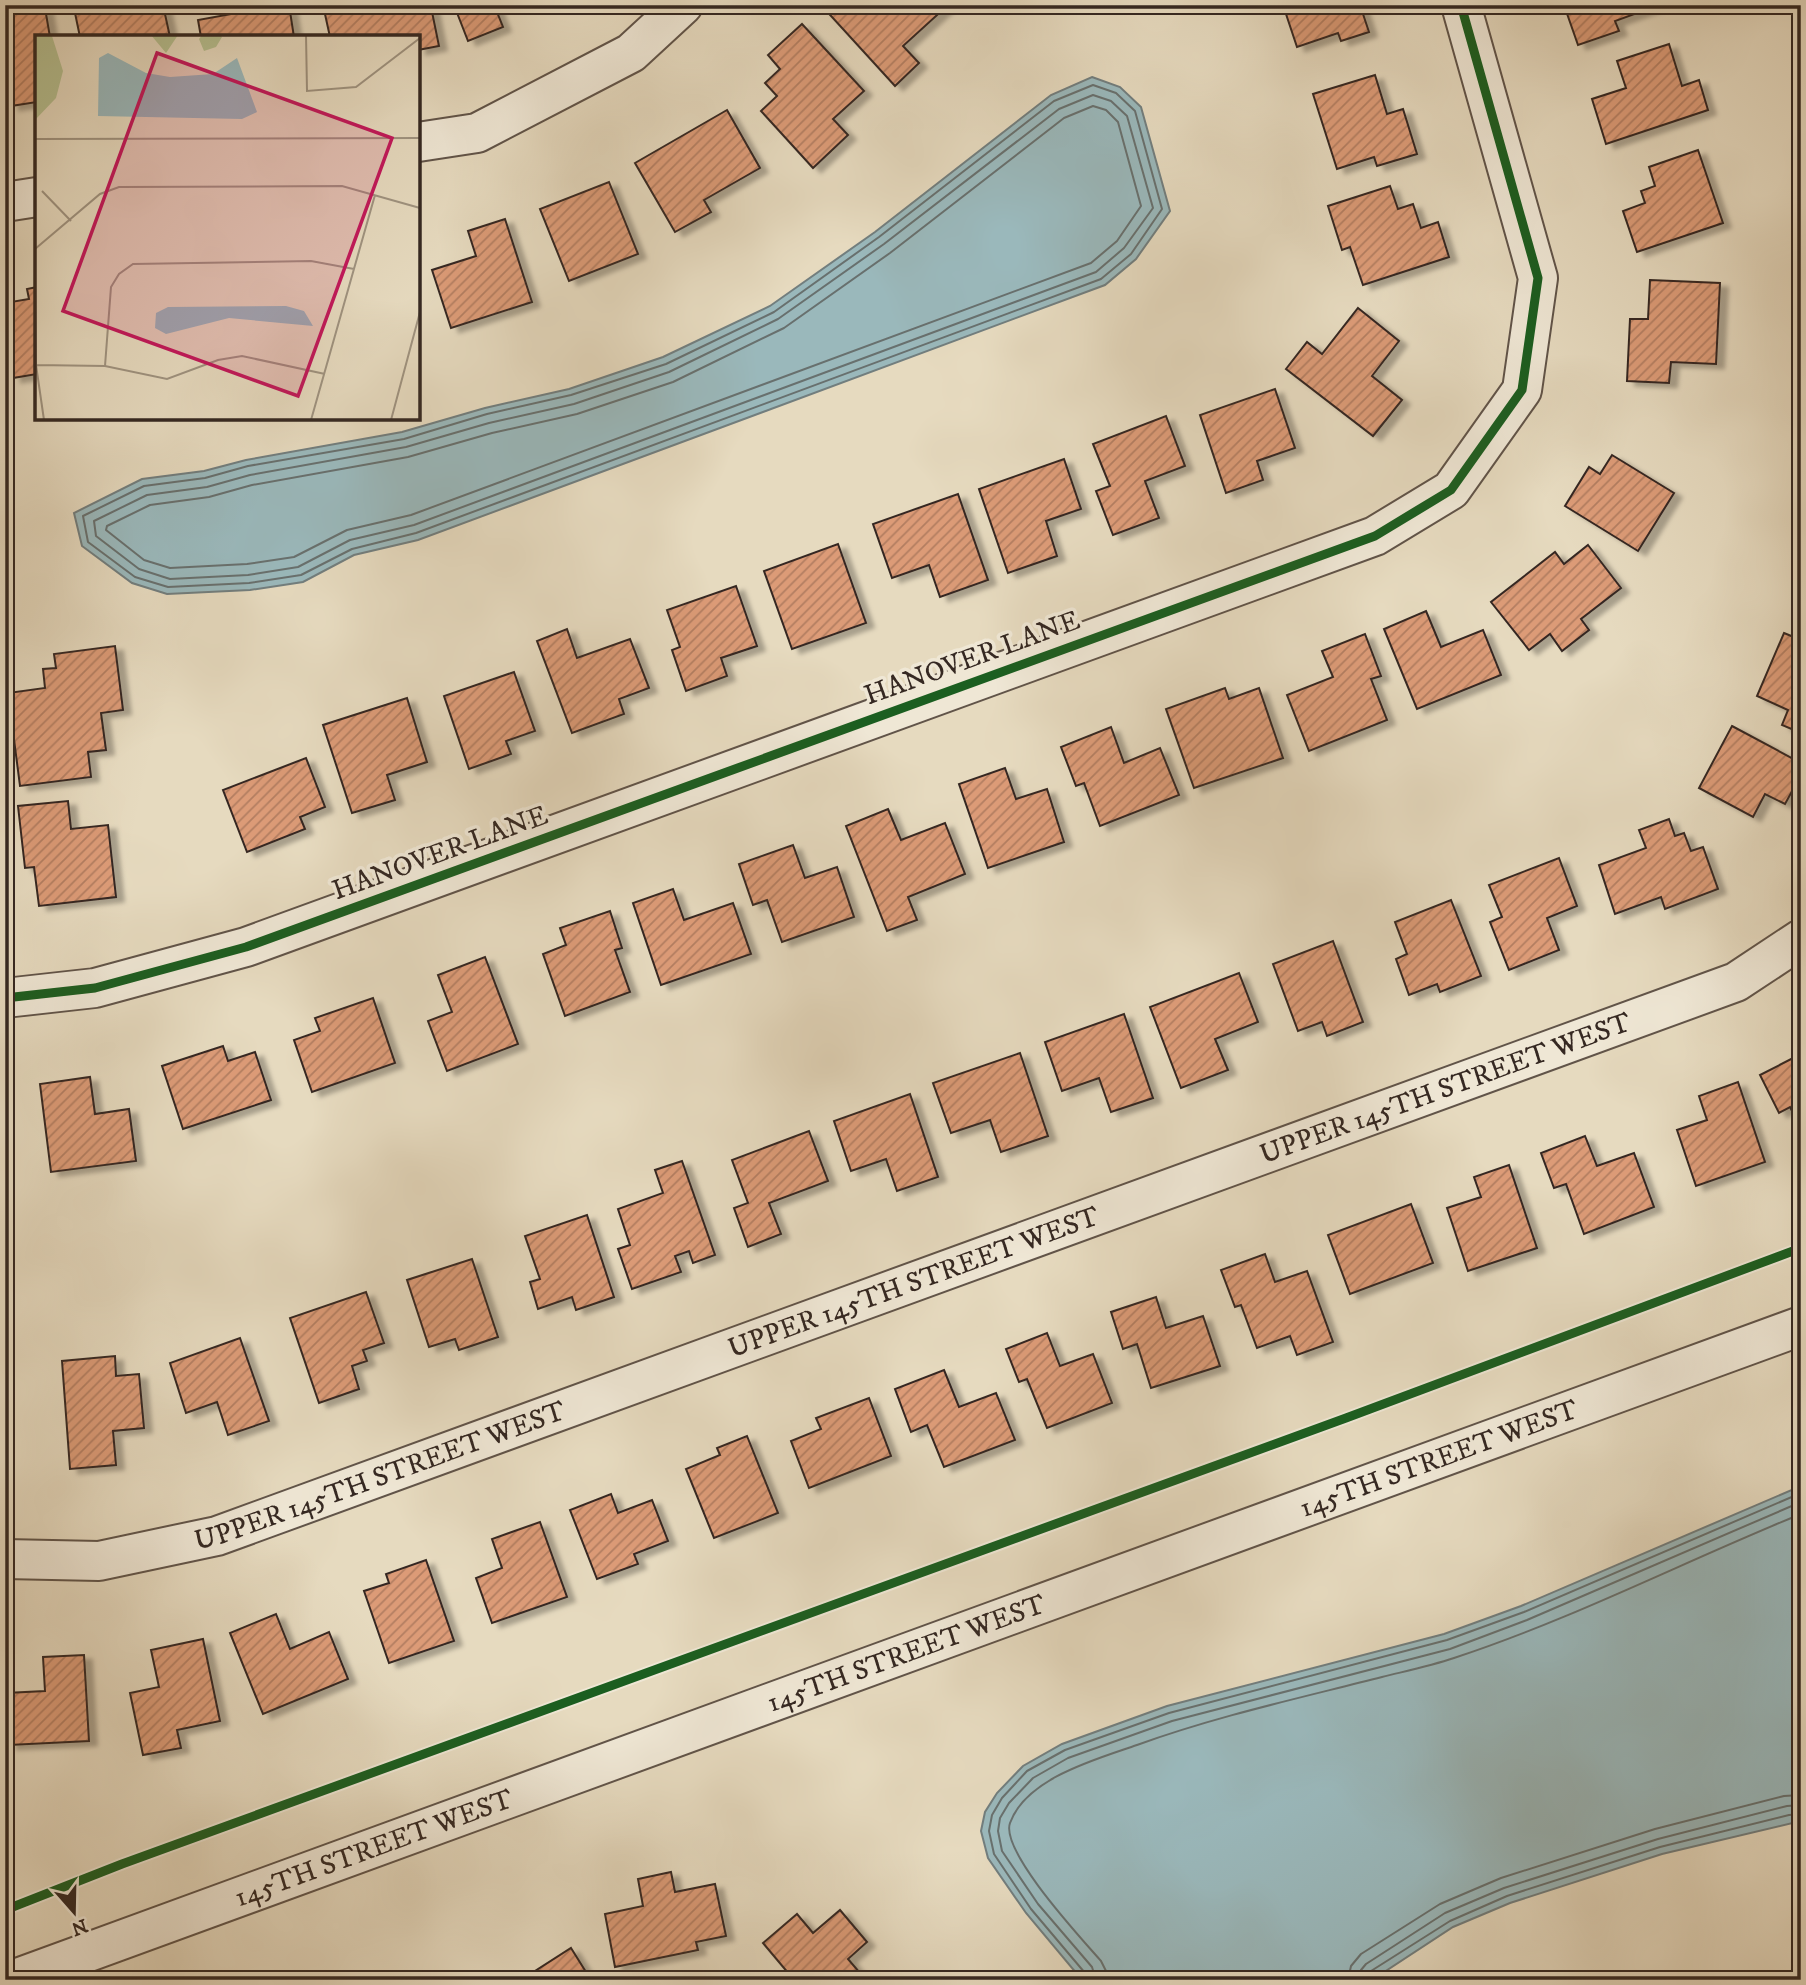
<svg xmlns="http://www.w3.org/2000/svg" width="1806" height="1985" font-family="'IM FELL DW Pica',serif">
<defs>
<pattern id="building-hatch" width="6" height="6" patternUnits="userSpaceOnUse" patternTransform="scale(1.75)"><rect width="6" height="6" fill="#dc9b77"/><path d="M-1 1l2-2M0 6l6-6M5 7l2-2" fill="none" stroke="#b37e61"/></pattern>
<filter id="shadow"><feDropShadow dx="8" dy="4.5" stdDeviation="2" flood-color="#0004"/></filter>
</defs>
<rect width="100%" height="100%" fill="#e6dabf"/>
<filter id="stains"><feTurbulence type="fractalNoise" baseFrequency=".00286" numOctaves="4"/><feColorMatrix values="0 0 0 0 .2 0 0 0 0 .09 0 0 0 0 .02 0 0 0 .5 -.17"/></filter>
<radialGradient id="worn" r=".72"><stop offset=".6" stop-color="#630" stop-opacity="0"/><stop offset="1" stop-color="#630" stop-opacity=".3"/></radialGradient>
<g fill="#9ab8bb" stroke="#727e7e" stroke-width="2">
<polygon points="1092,77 1120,87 1141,107 1170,211 1136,259 1105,285 418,540 354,555 303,582 250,590 167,594 132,583 82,546 74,513 142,479 204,471 246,460 402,432 485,408 569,389 663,357 770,306 875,232 1051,95"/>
<polygon points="1801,1486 1801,1821 1662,1854 1510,1903 1453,1927 1372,1980 1082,1980 1026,1913 988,1858 981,1831 985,1812 997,1793 1023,1766 1062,1744 1167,1706 1444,1634 1521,1606"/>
</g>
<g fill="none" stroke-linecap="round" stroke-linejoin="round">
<g stroke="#68706e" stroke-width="2">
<polygon points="1093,85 1116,93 1135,111 1162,209 1131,254 1101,279 416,533 352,549 301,575 249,583 168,587 135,577 88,542 83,516 144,486 205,478 248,466 404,439 487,414 571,395 666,364 774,312 879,237 1054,101"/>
<polygon points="1093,95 1111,101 1127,116 1153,208 1124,248 1096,272 414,525 350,540 298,567 248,575 170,579 139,569 96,536 94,521 147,495 207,487 250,475 406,447 489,423 574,404 669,372 778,319 884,244 1059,109"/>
<polygon points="1093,106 1106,110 1118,122 1141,206 1117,241 1091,263 411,515 347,530 294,557 247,564 170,568 144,560 106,530 107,526 150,505 209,497 252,485 408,457 492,433 577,414 673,382 784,328 890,253 1064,118"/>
<polyline points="1087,1980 1085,1973 1031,1909 994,1854 989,1831 992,1815 1002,1798 1027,1771 1065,1750 1169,1713 1447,1640 1524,1612 1801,1493"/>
<polyline points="1096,1980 1092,1967 1038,1904 1002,1851 998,1831 1000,1818 1009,1803 1033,1778 1068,1758 1172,1721 1450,1649 1527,1620 1801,1502"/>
<path d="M 1106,1980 L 1106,1971 L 1101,1961 C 1081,1938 1000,1851 1010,1823 C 1026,1778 1097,1759 1137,1745 C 1217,1716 1300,1698 1382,1677 C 1406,1671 1430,1666 1454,1658 C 1573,1619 1685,1561 1801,1514"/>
<polyline points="1348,1980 1351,1966 1361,1954 1440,1904 1501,1878 1655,1829 1784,1796 1801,1795"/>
<polyline points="1359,1980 1361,1970 1366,1964 1445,1913 1504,1888 1658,1839 1787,1806 1801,1805"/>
<polyline points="1368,1980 1371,1971 1450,1921 1507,1896 1660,1847 1789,1815 1801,1814"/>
</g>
</g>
<g fill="url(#building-hatch)" stroke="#352822" stroke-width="2" filter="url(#shadow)">
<polygon points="116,5 163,5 170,37 80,37 75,13"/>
<polygon points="281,5 289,5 294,37 201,37 198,20"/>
<polygon points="323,5 411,5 412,11 431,7 439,46 418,50 418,37 330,37"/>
<polygon points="454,5 500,5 495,7 503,27 468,41"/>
<polygon points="821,5 946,5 947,6 903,46 919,63 895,86"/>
<polygon points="1283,5 1360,5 1369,32 1341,41 1338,33 1297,47"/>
<polygon points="1564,5 1659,5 1615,21 1619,31 1578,45"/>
<polygon points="45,8 50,37 37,37 37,102 11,106 5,68 5,15"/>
<polygon points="802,24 864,91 833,119 848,135 813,168 761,111 777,96 765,83 780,69 768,55"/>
<polygon points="1669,44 1682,86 1699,80 1708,110 1606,144 1592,99 1626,88 1617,61"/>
<polygon points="1375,75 1387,114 1403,109 1417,154 1377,166 1374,157 1337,169 1313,94"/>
<polygon points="727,110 760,168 704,200 711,212 675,232 635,163"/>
<polygon points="1698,150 1723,223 1637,252 1623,211 1645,203 1641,191 1655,186 1649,167"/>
<polygon points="609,182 638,254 569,281 540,209"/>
<polygon points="1390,186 1398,209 1413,204 1421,228 1438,222 1449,257 1363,285 1350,247 1342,250 1328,206"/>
<polygon points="505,219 532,302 451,328 432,270 476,256 468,231"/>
<polygon points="1650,280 1720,283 1716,364 1671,362 1669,383 1627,381 1630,319 1648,319"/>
<polygon points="37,287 37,374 13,378 12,366 5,367 5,303 29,299 27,289"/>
<polygon points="1358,308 1399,341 1372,376 1402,400 1373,436 1286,369 1307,342 1322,354"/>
<polygon points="1275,389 1295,448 1257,461 1263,480 1226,493 1200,415"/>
<polygon points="1166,416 1185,466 1145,481 1159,518 1113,535 1096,491 1110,486 1093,444"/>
<polygon points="1612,455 1674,493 1638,551 1565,506 1589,467 1600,474"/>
<polygon points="1064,459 1081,509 1046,521 1057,556 1008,573 979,489"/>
<polygon points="958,494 988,580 940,597 929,565 892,578 873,524"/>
<polygon points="838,544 866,623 792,649 764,571"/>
<polygon points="1588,545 1621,588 1581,619 1589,630 1562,651 1550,634 1529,650 1491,602 1555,552 1564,564"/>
<polygon points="736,586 757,646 721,658 727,676 686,691 672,650 680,647 667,610"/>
<polygon points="1426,611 1441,647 1483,630 1501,675 1417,709 1384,629"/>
<polygon points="567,629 577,658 630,639 649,688 619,699 624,714 572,733 537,641"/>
<polygon points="1784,633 1801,640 1801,733 1782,725 1788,710 1757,696"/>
<polygon points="1365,634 1381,676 1371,679 1387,720 1309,751 1287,695 1333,677 1322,651"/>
<polygon points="115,646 123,710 101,713 106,750 88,752 91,777 20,786 8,693 45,688 43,669 56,668 54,654"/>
<polygon points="514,672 535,731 506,741 511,754 469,769 444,696"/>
<polygon points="1225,688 1229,699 1259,688 1283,758 1194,788 1166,709"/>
<polygon points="407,698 427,762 387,775 395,800 352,813 323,725"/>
<polygon points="1732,726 1801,763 1801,775 1785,804 1765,794 1753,817 1699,788"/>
<polygon points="1111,727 1124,763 1160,748 1179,795 1100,826 1084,783 1076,786 1061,747"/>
<polygon points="306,758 325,807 300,817 305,829 247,852 223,790"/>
<polygon points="1005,768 1016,799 1047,789 1064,842 988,868 959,784"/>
<polygon points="68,801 71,829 108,825 116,897 39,906 34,867 25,868 18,806"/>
<polygon points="888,809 901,840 945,823 965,874 908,897 917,920 887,931 846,826"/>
<polygon points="1669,819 1675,836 1684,833 1691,851 1703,847 1718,889 1665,909 1661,897 1615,914 1599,865 1646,848 1639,830"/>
<polygon points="793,845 805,878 837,867 854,917 782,942 767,900 753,905 739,864"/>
<polygon points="1559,858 1577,906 1547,918 1559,950 1509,970 1490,922 1502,917 1489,885"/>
<polygon points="673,889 684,920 733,903 751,954 661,985 633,903"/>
<polygon points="1451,900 1481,976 1440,992 1437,984 1409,995 1396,959 1407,954 1395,922"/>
<polygon points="610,911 622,948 615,950 630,992 565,1016 543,954 566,945 560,928"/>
<polygon points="1333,941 1363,1022 1327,1036 1322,1022 1298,1031 1273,964"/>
<polygon points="485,957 518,1044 447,1071 428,1021 452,1012 438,975"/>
<polygon points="1239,973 1258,1022 1215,1039 1228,1070 1181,1088 1150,1007"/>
<polygon points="373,998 395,1063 312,1092 294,1040 320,1031 315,1018"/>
<polygon points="1124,1014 1153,1098 1111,1112 1099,1078 1062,1091 1045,1042"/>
<polygon points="223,1046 228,1061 255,1052 271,1100 183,1129 162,1066"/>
<polygon points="1020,1053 1048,1136 1001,1152 990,1120 951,1133 933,1083"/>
<polygon points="1801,1054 1801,1129 1790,1107 1779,1113 1760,1075"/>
<polygon points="90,1077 95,1114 129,1109 136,1161 51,1172 40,1084"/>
<polygon points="1738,1082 1765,1162 1696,1186 1677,1130 1707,1120 1699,1096"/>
<polygon points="910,1094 938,1177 897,1191 886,1159 851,1171 834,1121"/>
<polygon points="809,1131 828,1181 769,1203 781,1234 748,1247 734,1208 748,1203 732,1160"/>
<polygon points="1585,1136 1597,1166 1634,1153 1654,1207 1584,1234 1566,1184 1554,1188 1541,1153"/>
<polygon points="682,1161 715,1255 693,1263 689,1251 675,1256 681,1272 632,1289 618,1249 630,1245 618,1209 663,1193 655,1170"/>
<polygon points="1509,1165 1537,1248 1468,1271 1447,1208 1481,1197 1474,1177"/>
<polygon points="1411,1204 1433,1263 1350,1294 1328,1235"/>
<polygon points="587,1215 614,1297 576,1310 572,1297 538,1309 530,1282 540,1279 525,1236"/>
<polygon points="1265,1254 1275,1282 1307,1271 1333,1342 1297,1355 1290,1336 1257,1348 1241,1305 1235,1307 1221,1270"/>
<polygon points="472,1259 498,1337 459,1350 455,1339 429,1347 407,1280"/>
<polygon points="366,1292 384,1343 363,1350 367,1361 352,1366 359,1389 319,1403 290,1318"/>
<polygon points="1156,1297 1166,1328 1203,1316 1220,1366 1151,1388 1137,1344 1123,1349 1111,1312"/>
<polygon points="1047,1333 1060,1366 1093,1354 1112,1403 1047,1428 1027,1379 1019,1382 1006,1349"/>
<polygon points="240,1338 269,1421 228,1435 217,1402 186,1413 170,1363"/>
<polygon points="115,1356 116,1376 139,1374 144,1428 113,1431 116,1465 70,1469 62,1361"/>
<polygon points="944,1370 959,1407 996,1393 1015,1440 944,1467 927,1425 911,1432 895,1389"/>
<polygon points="869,1398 891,1456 809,1488 791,1441 821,1429 816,1418"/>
<polygon points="747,1436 778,1513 714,1538 686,1469 720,1455 717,1448"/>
<polygon points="611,1494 618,1513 652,1500 668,1541 634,1554 638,1564 597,1579 570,1510"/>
<polygon points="540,1522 567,1597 492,1623 476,1578 502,1568 492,1539"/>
<polygon points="426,1560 454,1641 389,1663 364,1591 389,1583 386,1574"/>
<polygon points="276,1614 290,1649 329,1632 348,1679 263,1714 230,1633"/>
<polygon points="203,1639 220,1721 177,1730 181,1748 143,1755 130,1693 159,1687 151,1650"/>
<polygon points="84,1655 89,1741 9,1745 6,1693 45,1691 43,1657"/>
<polygon points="671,1872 675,1892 715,1884 726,1936 696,1942 698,1950 615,1967 605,1914 643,1906 638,1879"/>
<polygon points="840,1910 867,1942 848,1959 866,1980 794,1980 763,1943 797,1914 813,1933"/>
<polygon points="571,1948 591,1980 521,1980"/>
</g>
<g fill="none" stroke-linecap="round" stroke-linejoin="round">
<g stroke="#615449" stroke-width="42">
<g id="minor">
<polyline points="418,142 477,133 631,53 683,5"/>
<polyline points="5,202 37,197"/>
<polyline points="5,998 95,988 246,947 1375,536 1451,490 1522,390 1538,278 1461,5"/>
<path id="s1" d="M 5,1559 L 99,1561 L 217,1536 L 1736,982 L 1801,939"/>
<path id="s2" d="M 12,1980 L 1801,1326"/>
</g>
</g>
<use href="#minor" stroke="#efe7d5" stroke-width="38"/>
<g stroke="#efe7d5" stroke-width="13">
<g id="cycleway">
<polyline points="5,998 95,988 246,947 1375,536 1451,490 1522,390 1538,278 1461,5"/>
<polyline points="5,1910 122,1864 1346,1418 1801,1248"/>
</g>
</g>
<use href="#cycleway" stroke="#1b5e20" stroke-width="9"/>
</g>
<g text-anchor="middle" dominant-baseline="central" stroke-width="7" stroke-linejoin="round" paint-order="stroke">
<g font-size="28" fill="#352822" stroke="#efe7d5">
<text transform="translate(972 658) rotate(-20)">HANOVER LANE</text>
<text transform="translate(440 853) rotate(-20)">HANOVER LANE</text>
<text stroke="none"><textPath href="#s1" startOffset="1522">UPPER 145TH STREET WEST</textPath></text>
<text stroke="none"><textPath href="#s1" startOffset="956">UPPER 145TH STREET WEST</textPath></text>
<text stroke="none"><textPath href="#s2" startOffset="1519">145TH STREET WEST</textPath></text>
<text stroke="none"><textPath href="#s1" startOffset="388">UPPER 145TH STREET WEST</textPath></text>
<text stroke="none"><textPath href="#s2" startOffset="952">145TH STREET WEST</textPath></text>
<text stroke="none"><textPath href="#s2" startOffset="385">145TH STREET WEST</textPath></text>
</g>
</g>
<g transform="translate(35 35)">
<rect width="385" height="385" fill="#e6dabf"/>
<path d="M 0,0 L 17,1 L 28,36 L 21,63 L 0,85 ZM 116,0 L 143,0 L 131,18 ZM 167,0 L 185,0 L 187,2 L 181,12 L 169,16 L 164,4 Z" fill="#b6c091"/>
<path d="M 73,18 L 111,38 L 135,42 L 178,39 L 202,23 L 222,77 L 207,84 L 63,81 L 64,23 ZM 251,271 L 269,276 L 278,291 L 194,283 L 131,299 L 120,293 L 121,278 L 133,272 Z" fill="#9ab8bb"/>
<path fill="none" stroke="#9f9380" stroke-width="2" d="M 271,0 L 272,56 L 321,52 L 385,3M 0,104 L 385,103M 7,156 L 36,186M 0,214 L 65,159 L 84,152 L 307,151 L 385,173M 0,237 L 1,330 L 9,385M 1,330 L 70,331 L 132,344 L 183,325 L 207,321 L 290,339M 70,331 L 76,252 L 84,239 L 98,229 L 276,226 L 319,234M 276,385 L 340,160M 356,385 L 385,277"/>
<path fill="#c2185b" fill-opacity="0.15" stroke="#c2185b" stroke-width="3.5" d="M 122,18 L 357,103 L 263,361 L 28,276 Z"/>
<rect width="385" height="385" fill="none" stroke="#352822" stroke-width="3.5"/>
</g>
<rect width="1806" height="1985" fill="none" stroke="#e6dabf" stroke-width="28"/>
<rect x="7" y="7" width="1792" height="1971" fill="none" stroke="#352822" stroke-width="3.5"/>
<rect x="14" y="14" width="1778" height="1957" fill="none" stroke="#352822" stroke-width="2"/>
<g transform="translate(74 1912) rotate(160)" stroke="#efe7d5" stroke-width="5" paint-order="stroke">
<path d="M0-5L12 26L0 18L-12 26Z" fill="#352822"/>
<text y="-10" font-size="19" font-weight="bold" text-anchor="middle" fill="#352822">N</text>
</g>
<rect width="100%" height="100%" filter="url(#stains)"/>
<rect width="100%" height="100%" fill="url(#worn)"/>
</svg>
